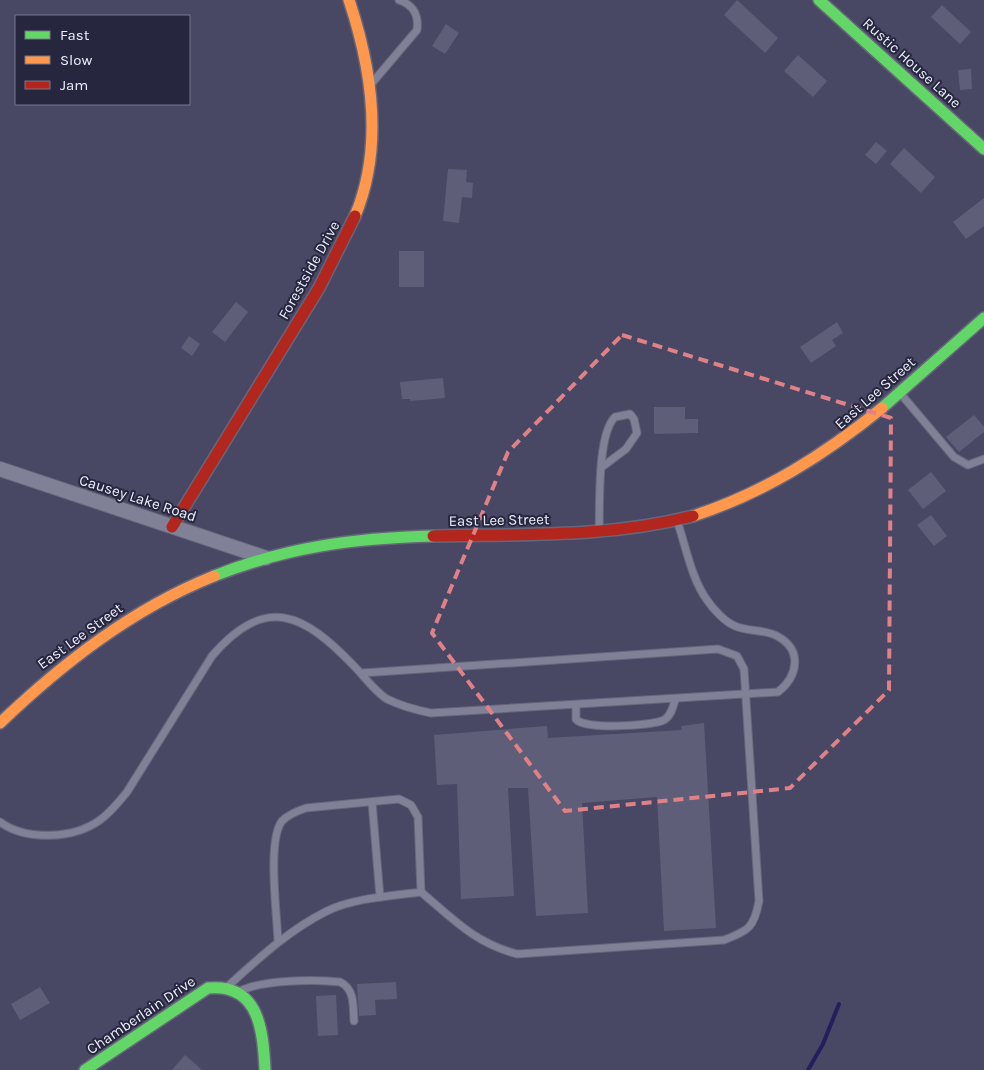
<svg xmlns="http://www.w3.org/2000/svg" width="984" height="1070" font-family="Karla,sans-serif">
<rect width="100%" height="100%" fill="#484864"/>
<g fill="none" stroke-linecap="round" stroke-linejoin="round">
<polyline stroke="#261d5d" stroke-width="4" points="808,1070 823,1044 839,1004"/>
</g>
<g fill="#5e5e78">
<polygon points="737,0 778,38 765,53 724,15"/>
<polygon points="942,5 971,32 960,44 931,17"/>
<polygon points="446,24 459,33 445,54 432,46"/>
<polygon points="798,55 827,81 813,97 784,71"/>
<polygon points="971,69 972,89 960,90 958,70"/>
<polygon points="876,142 887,151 876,164 865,155"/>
<polygon points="904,148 935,177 921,193 890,164"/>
<polygon points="448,169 467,170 466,182 473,183 472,198 462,197 459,223 443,221"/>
<polygon points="984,198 984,226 966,239 953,222"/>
<rect x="399" y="251" width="25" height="36"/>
<polygon points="236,302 248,312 225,342 212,332"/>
<polygon points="837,322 843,333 832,340 836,346 811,363 800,347"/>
<polygon points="189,336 200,344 192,356 181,348"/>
<polygon points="443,378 445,398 410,401 410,399 402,399 400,382"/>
<polygon points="654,407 685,407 685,419 698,419 698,433 654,434"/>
<polygon points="974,415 984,427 984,432 959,452 946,437"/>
<polygon points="931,472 946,491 923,509 908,490"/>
<polygon points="931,515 947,536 934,546 917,525"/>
<polygon points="704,723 716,928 664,931 657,797 582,803 588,913 536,916 528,788 508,788 514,896 461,899 457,784 437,785 434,735 547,726 548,738 682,730 681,726"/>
<polygon points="396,982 397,999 375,1000 376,1015 359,1016 357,984"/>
<polygon points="40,987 50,1003 20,1020 11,1004"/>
<polygon points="336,995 338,1035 318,1036 316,996"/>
<polygon points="185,1055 202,1070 172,1070"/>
</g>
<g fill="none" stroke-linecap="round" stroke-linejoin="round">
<g stroke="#66667b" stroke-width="9">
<g id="lane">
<path d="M 372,83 L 417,30 C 419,14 413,5 399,0"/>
<polyline points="900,393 954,457 968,465 984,459"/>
<path d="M 599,532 C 600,506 597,434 615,417 L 630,414 L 634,419 L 637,433 L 626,449 L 602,467"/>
<path d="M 362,673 L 718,649 L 737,656 L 744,669 L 759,901 C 754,928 749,930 724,940 L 517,954 C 475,943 454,920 421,892"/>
<path d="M 576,706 L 576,719 C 583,730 652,726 664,720 C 671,716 673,707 675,700"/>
<polyline points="372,802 380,897"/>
<path d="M 0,822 C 26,841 74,839 100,820 C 111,812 119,802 127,792 L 212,656 C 266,593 304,614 354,666 C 364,676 375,692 387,699 C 401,706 416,710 431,713 L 778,692 C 798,676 803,650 777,636 C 764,629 748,632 735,626 C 725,622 713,609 707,600 C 691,578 686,546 677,521"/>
<path d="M 228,986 C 259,958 289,930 327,911 C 353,898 392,896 421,892 L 418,817 L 411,805 L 399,799 L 306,808 C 297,811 289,814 282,821 C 267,840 277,915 278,941"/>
<path d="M 240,991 C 262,980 315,979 340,982 C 355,989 353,1006 354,1021"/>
</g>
</g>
<g stroke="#66667b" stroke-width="16">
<polyline id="street" points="0,469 266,558"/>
</g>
<g stroke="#66667b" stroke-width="14">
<g id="fast">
<polyline points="819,0 984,149"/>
<polyline points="882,408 984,318"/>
<path d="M 214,576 C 287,547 355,538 433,536"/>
<path d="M 85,1070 L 208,988 C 259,983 263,1030 265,1070"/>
</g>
</g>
<g stroke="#66667b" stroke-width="14">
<g id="slow">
<path d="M 349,0 C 372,69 384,147 355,216"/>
<path d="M 693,516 C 764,493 824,455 882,408"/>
<path d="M 0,723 C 63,663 132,609 214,576"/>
</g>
</g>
<g stroke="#66667b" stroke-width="14">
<g id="jam">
<polyline points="172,527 319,288 355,216"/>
<path d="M 433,536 C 521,534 607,538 693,516"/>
</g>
</g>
<use href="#lane" stroke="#808197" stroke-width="7"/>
<use href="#street" stroke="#808197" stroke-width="14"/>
<use href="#fast" stroke="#63d668" stroke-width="11"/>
<use href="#slow" stroke="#ff974d" stroke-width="11"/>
<use href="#jam" stroke="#b3261e" stroke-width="11"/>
</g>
<path fill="none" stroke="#e08187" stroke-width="4" stroke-dasharray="10 6" stroke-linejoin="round" d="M 622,335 L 891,418 L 889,690 L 790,788 L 565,811 L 432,633 L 508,452 Z"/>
<g text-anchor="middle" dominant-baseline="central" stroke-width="4" stroke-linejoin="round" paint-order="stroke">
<g font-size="15" fill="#edeefb" stroke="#26263f">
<text transform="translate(912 63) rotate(42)">Rustic House Lane</text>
<text transform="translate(309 270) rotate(-61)">Forestside Drive</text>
<text transform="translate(875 393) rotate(-41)">East Lee Street</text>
<text transform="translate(138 498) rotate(18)">Causey Lake Road</text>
<text transform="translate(499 520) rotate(-1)">East Lee Street</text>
<text transform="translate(80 636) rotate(-36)">East Lee Street</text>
<text transform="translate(141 1015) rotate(-34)">Chamberlain Drive</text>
</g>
</g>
<rect x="15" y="15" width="175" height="90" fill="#26263f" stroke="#76768a"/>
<rect x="25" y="31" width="25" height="8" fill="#63d668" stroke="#76768a"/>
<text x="60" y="40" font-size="15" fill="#edeefb">Fast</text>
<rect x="25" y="56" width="25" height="8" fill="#ff974d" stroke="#76768a"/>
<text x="60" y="65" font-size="15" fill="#edeefb">Slow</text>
<rect x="25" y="81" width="25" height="8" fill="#b3261e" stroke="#76768a"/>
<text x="60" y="90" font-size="15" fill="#edeefb">Jam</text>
</svg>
